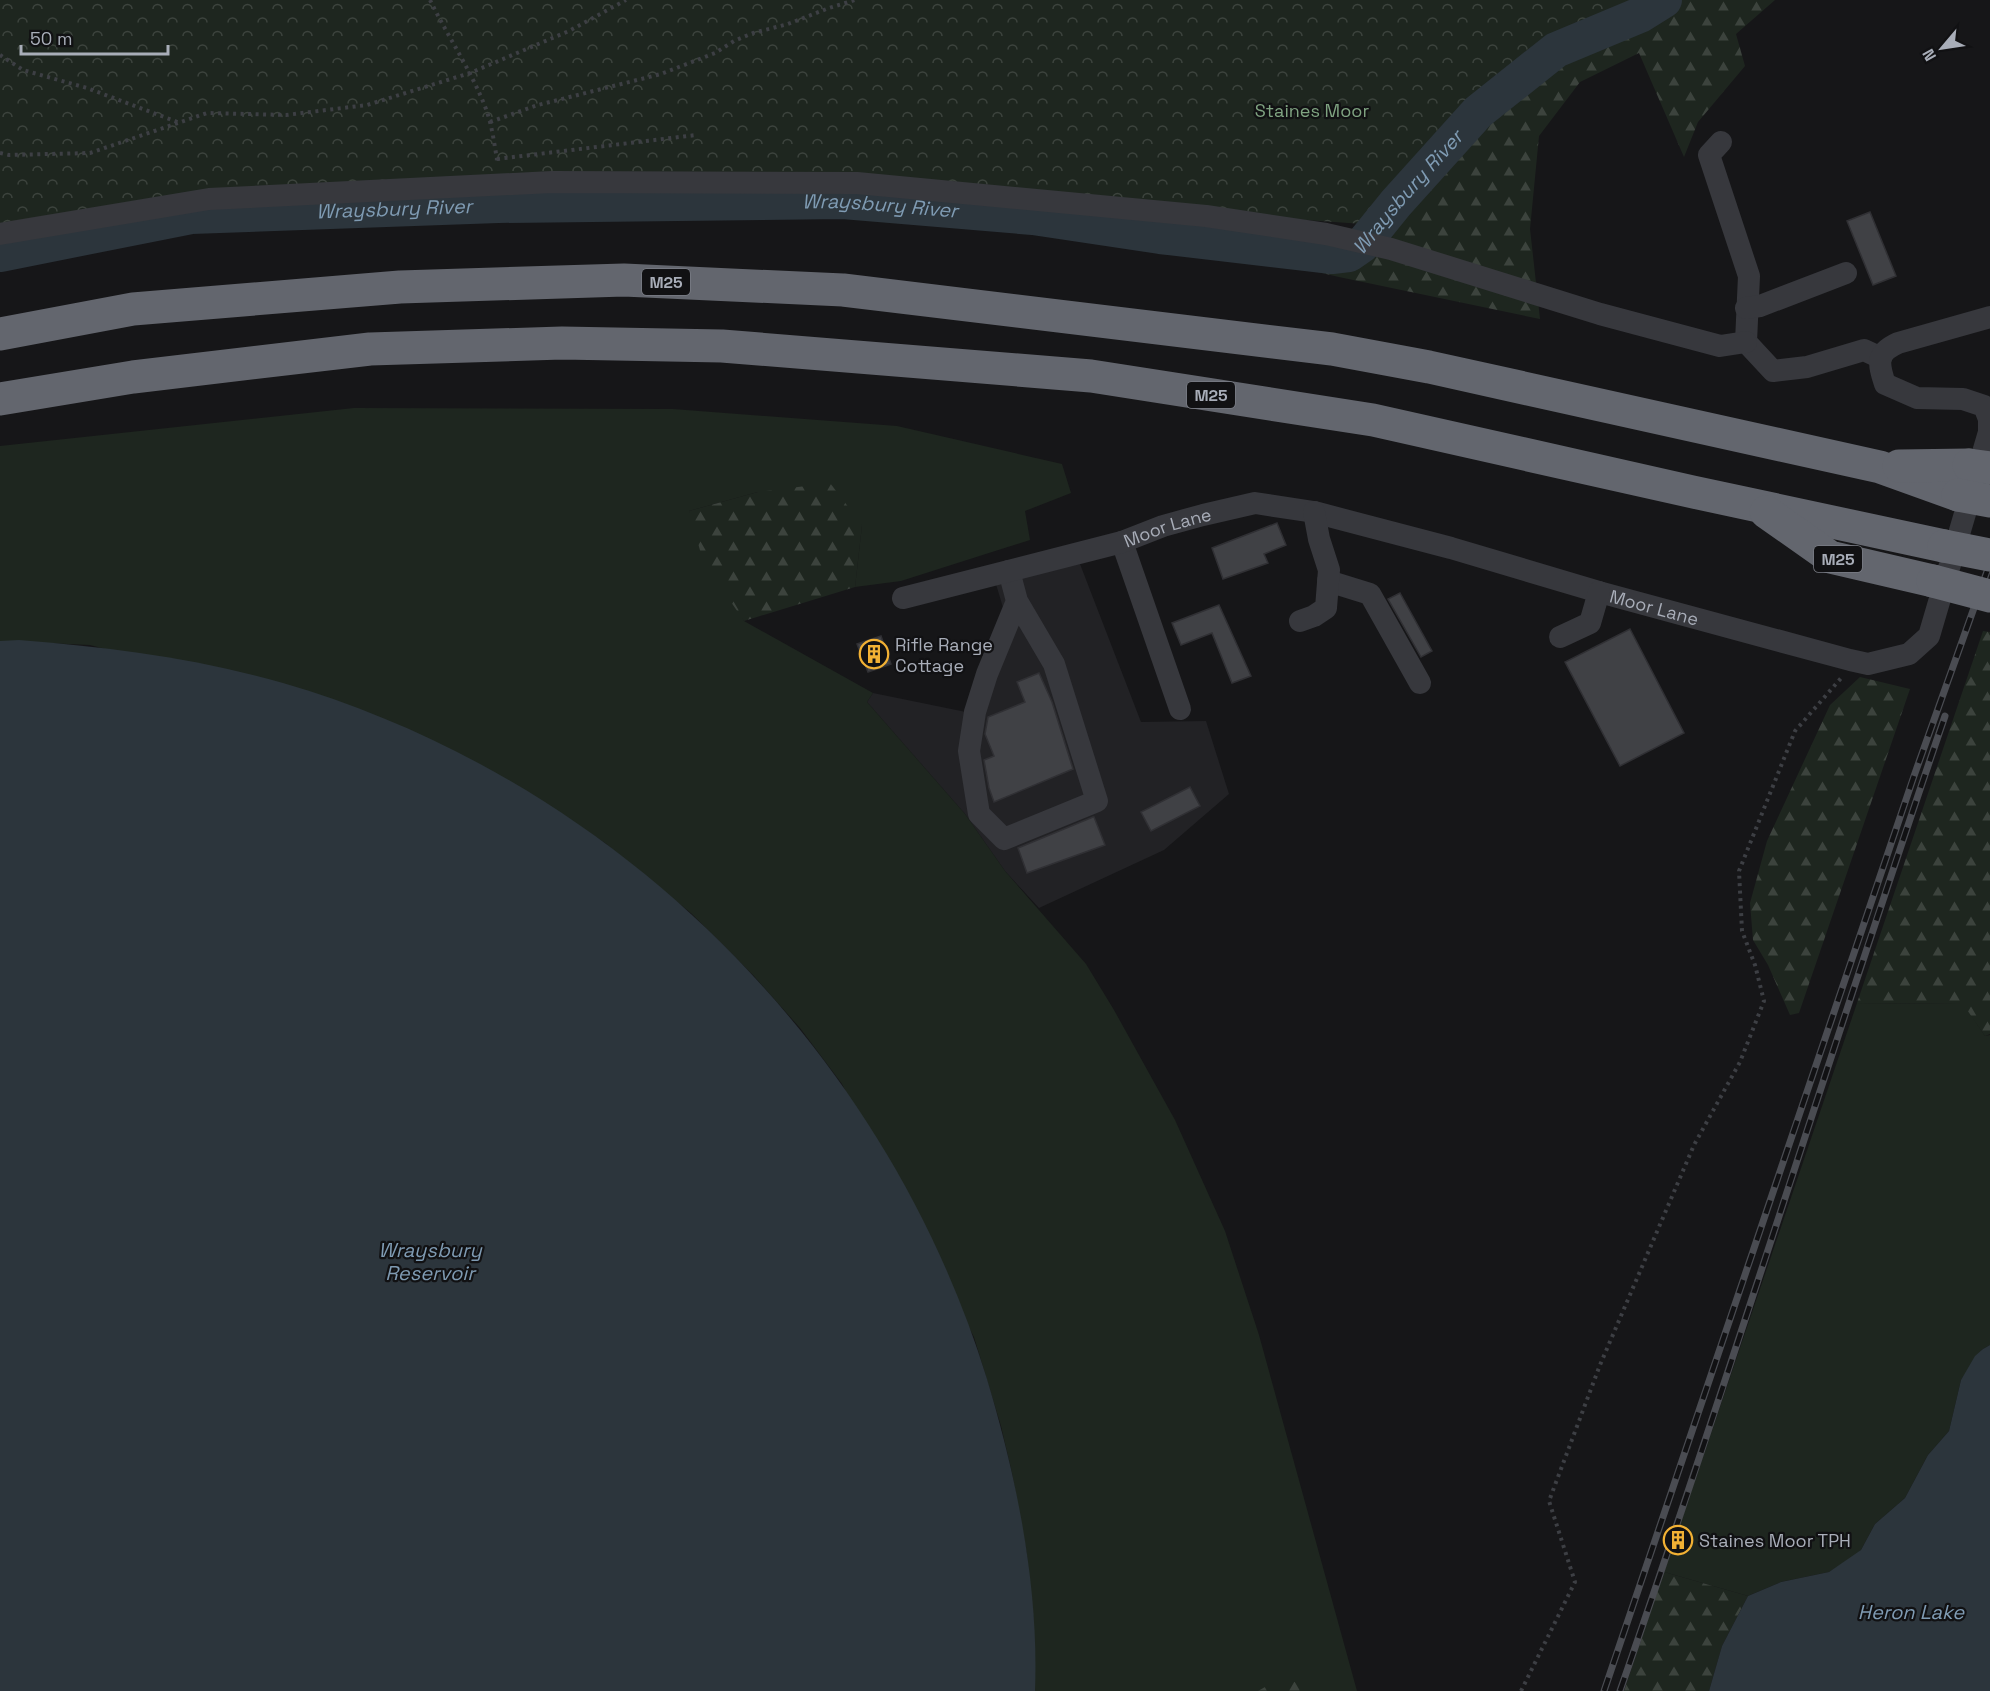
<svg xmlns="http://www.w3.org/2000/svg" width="1990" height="1691" font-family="'Space Grotesk',sans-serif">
<defs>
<pattern id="forest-firs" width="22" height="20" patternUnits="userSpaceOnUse" patternTransform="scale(1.5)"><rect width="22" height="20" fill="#1e261f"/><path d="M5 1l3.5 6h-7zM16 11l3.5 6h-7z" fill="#3c433d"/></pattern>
<pattern id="park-crowns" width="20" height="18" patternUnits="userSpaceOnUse" patternTransform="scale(1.5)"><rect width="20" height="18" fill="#1e261f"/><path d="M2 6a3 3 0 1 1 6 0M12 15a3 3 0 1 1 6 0" fill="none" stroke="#3c433d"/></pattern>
</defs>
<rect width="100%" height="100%" fill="#161618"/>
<polygon fill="#222225" points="1080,564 1141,722 1206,721 1229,794 1164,850 1039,908 1005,871 965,814 867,702 873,693 966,712 1005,614 995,581"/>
<g fill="#1e261f">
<polygon points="354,408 673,409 897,426 1062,464 1071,493 1025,511 1030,540 901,581 855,587 862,525 758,492 689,511 744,621 873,693 867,702 965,814 1005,871 1086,964 1114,1010 1175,1120 1225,1231 1259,1335 1357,1691 1035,1691 1033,1615 1027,1555 1012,1473 1001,1426 974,1337 842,1084 800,1028 753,975 692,914 605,843 553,808 488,769 412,731 90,645 0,641 0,446"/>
<polygon points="1857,1003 1964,1004 1985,1036 1990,1035 1990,1345 1983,1349 1961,1380 1949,1431 1928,1455 1905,1498 1875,1524 1861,1550 1855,1556 1829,1572 1781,1582 1748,1596 1664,1572"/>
</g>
<g fill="url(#forest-firs)">
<polygon points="1641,0 1775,0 1736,34 1745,66 1698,122 1684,157 1639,53 1580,82 1539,136 1530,229 1540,319 1339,277 1275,262 1363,224 1386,195 1468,104 1546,42 1630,7"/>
<polygon points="830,483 862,525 855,587 744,621 703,561 689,511 758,492"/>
<polygon points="1983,631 1990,632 1990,1034 1985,1036 1963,1004 1857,1003"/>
<polygon points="1860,677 1910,689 1799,1013 1790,1015 1768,965 1753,940 1750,903 1767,841 1830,705"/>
<polygon points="1664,1572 1748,1596 1722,1646 1709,1691 1624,1691"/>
<polygon points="1284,1676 1311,1691 1258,1691"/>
</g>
<polygon fill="url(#park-crowns)" points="0,0 1641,0 1630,7 1546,42 1468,104 1386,195 1363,224 1207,213 1025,195 491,185 0,225"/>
<g fill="#2c353c">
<path d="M 19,640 C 108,647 196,658 283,683 C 616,780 885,1048 987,1379 C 1017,1479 1039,1586 1035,1691 L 0,1691 L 0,641 Z"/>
<polygon points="1990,1345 1990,1691 1709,1691 1722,1646 1748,1596 1781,1582 1829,1572 1861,1550 1875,1524 1905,1498 1928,1455 1949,1431 1961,1380 1975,1356 1983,1349"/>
</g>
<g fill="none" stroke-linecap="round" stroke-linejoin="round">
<path stroke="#2c353c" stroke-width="36" id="s1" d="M 0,254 L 191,216 L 498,205 L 843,201 L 1033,217 L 1160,236 L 1332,256 L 1349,254 L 1362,245 L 1396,203 L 1478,112 L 1556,50 L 1640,15 L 1664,0"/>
</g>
<g fill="#404145" stroke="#303034" stroke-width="1.5">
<polygon points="1870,212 1896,276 1873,285 1847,221"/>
<polygon points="1277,523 1286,545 1264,554 1268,563 1223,579 1212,548"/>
<polygon points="1400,593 1432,651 1421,657 1388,599"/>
<polygon points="1219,605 1251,676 1232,683 1212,633 1181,645 1172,623"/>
<polygon points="1630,629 1684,733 1620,766 1565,662"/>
<polygon points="881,636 891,664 868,672 857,644"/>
<polygon points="1039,673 1052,702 1073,769 994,802 989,788 984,760 994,756 985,734 988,717 1025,702 1017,682"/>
<polygon points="1190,787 1200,806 1151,831 1141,812"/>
<polygon points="1093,817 1094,817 1105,845 1027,873 1018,848"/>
</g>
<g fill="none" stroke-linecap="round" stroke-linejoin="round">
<g stroke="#3d3f44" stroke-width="4" stroke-dasharray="3 4.5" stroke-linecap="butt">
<path d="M 430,0 C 448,37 471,70 486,109 C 492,125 494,143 497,159 L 496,164"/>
<polyline points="0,55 23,70 87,88 180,123"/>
<polyline points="490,122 538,105 661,74 715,53 734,41 753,33 788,24 829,8 855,0"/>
<polyline points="0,153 9,155 90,153 207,113 286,115 367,105 470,73 569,31 626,0"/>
<polyline points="497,159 696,135"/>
<polyline points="1521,1691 1575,1582 1549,1501 1600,1365 1694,1145 1740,1062 1764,1001 1755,965 1742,931 1739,871 1795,731 1842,677"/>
</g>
<g stroke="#37383d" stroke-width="22">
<polyline points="1721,142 1709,155 1749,276 1746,342 1773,371 1807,367 1864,350 1881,358"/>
<polyline points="0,234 209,199 552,182 857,183 1206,216 1326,234 1391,249 1600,314 1720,346 1746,342"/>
<polyline points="1746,308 1760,306 1846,273"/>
<polyline points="1122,542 1180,709"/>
<polyline points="1009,571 1017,601 1054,664 1097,801 1004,839 979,814 969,751 975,712 987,674 1017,601"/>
<polyline points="1328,581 1370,594 1420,683"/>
<path id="s2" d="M 903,598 L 1122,542 L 1163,526 L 1203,515 L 1255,503 L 1314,512 L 1451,548 L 1599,592 L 1850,660 L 1868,664 L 1909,654 L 1929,636 L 1989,432 L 1989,419 L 1984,406 L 1963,399 L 1917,398 L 1885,384 C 1878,363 1876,353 1898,343 L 1990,317"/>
<polyline points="1300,621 1314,616 1326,608 1329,570 1319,539 1314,512"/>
<polyline points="1560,637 1590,623 1599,592"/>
</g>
<g stroke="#63666e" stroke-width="33">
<polyline points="0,334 133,309 400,287 624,280 843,290 1332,349 1429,367 1880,467 1958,495"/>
<polyline points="0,399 133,377 370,349 562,343 722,346 1091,376 1373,420 1693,492 1944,546"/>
<polyline points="1899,466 1969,465"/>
<polyline points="1766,512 1830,557 1933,581"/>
</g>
<g stroke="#4a4c52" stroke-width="7">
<g id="rail">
<polyline points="1604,1691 1914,776 1990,563"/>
<path d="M 1620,1691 C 1733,1367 1834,1040 1945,716"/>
</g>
</g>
<use href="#rail" stroke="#111113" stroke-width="4.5" stroke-dasharray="14" stroke-linecap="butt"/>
<g stroke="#63666e" stroke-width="33">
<polyline points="1969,465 1990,468"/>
<polyline points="1958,495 1990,501"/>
<polyline points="1944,546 1990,555"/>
<polyline points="1933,581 1990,596"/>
</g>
</g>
<defs>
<g id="building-ring" transform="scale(1.5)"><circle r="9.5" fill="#111113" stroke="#f2b134" stroke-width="1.5"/><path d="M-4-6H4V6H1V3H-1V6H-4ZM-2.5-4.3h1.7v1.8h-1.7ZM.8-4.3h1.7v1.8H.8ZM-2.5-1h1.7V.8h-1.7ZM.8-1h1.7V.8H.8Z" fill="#f2b134"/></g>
</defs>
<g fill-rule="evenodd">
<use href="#building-ring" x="874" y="654"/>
<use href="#building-ring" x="1678" y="1540"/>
</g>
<g text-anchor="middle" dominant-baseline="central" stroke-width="4.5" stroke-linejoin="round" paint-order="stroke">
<g fill="#111113" stroke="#7b7e86" stroke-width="1.5">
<rect x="642" y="269" width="48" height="26" rx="4.5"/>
<rect x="1187" y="382" width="48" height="26" rx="4.5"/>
<rect x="1814" y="546" width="48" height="26" rx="4.5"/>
</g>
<g font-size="16" font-weight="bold" fill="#a8adb8">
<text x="666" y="282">M25</text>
<text x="1211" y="395">M25</text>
<text x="1838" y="559">M25</text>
</g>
<g font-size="18" fill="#7fa381" stroke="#111113">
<text x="1312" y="110">Staines Moor</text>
</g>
<g font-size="18" fill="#a8adb8" stroke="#111113">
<text stroke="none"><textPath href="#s2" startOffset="274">Moor Lane</textPath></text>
<text stroke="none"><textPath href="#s2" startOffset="778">Moor Lane</textPath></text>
</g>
<g font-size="18" fill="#a8adb8" stroke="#111113" text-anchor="start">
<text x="895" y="644">Rifle Range<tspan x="895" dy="21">Cottage</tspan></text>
<text x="1699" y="1540">Staines Moor TPH</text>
</g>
<g font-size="20" font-style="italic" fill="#7f9bb3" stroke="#111113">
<text stroke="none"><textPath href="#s1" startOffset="1442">Wraysbury River</textPath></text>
<text stroke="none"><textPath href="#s1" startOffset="884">Wraysbury River</textPath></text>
<text stroke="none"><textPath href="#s1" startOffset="398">Wraysbury River</textPath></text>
<text x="430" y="1250">Wraysbury<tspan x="430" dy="23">Reservoir</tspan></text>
<text x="1911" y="1612">Heron Lake</text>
</g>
</g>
<g transform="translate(1942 48) rotate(241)" stroke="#111113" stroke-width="4.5" paint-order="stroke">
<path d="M0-4.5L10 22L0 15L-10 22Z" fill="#a8adb8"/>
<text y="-9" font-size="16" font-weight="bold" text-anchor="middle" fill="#a8adb8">N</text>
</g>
<path d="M21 45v9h147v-9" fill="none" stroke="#a8adb8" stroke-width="3"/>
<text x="30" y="45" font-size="18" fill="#a8adb8" stroke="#111113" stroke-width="4.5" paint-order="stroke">50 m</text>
</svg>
